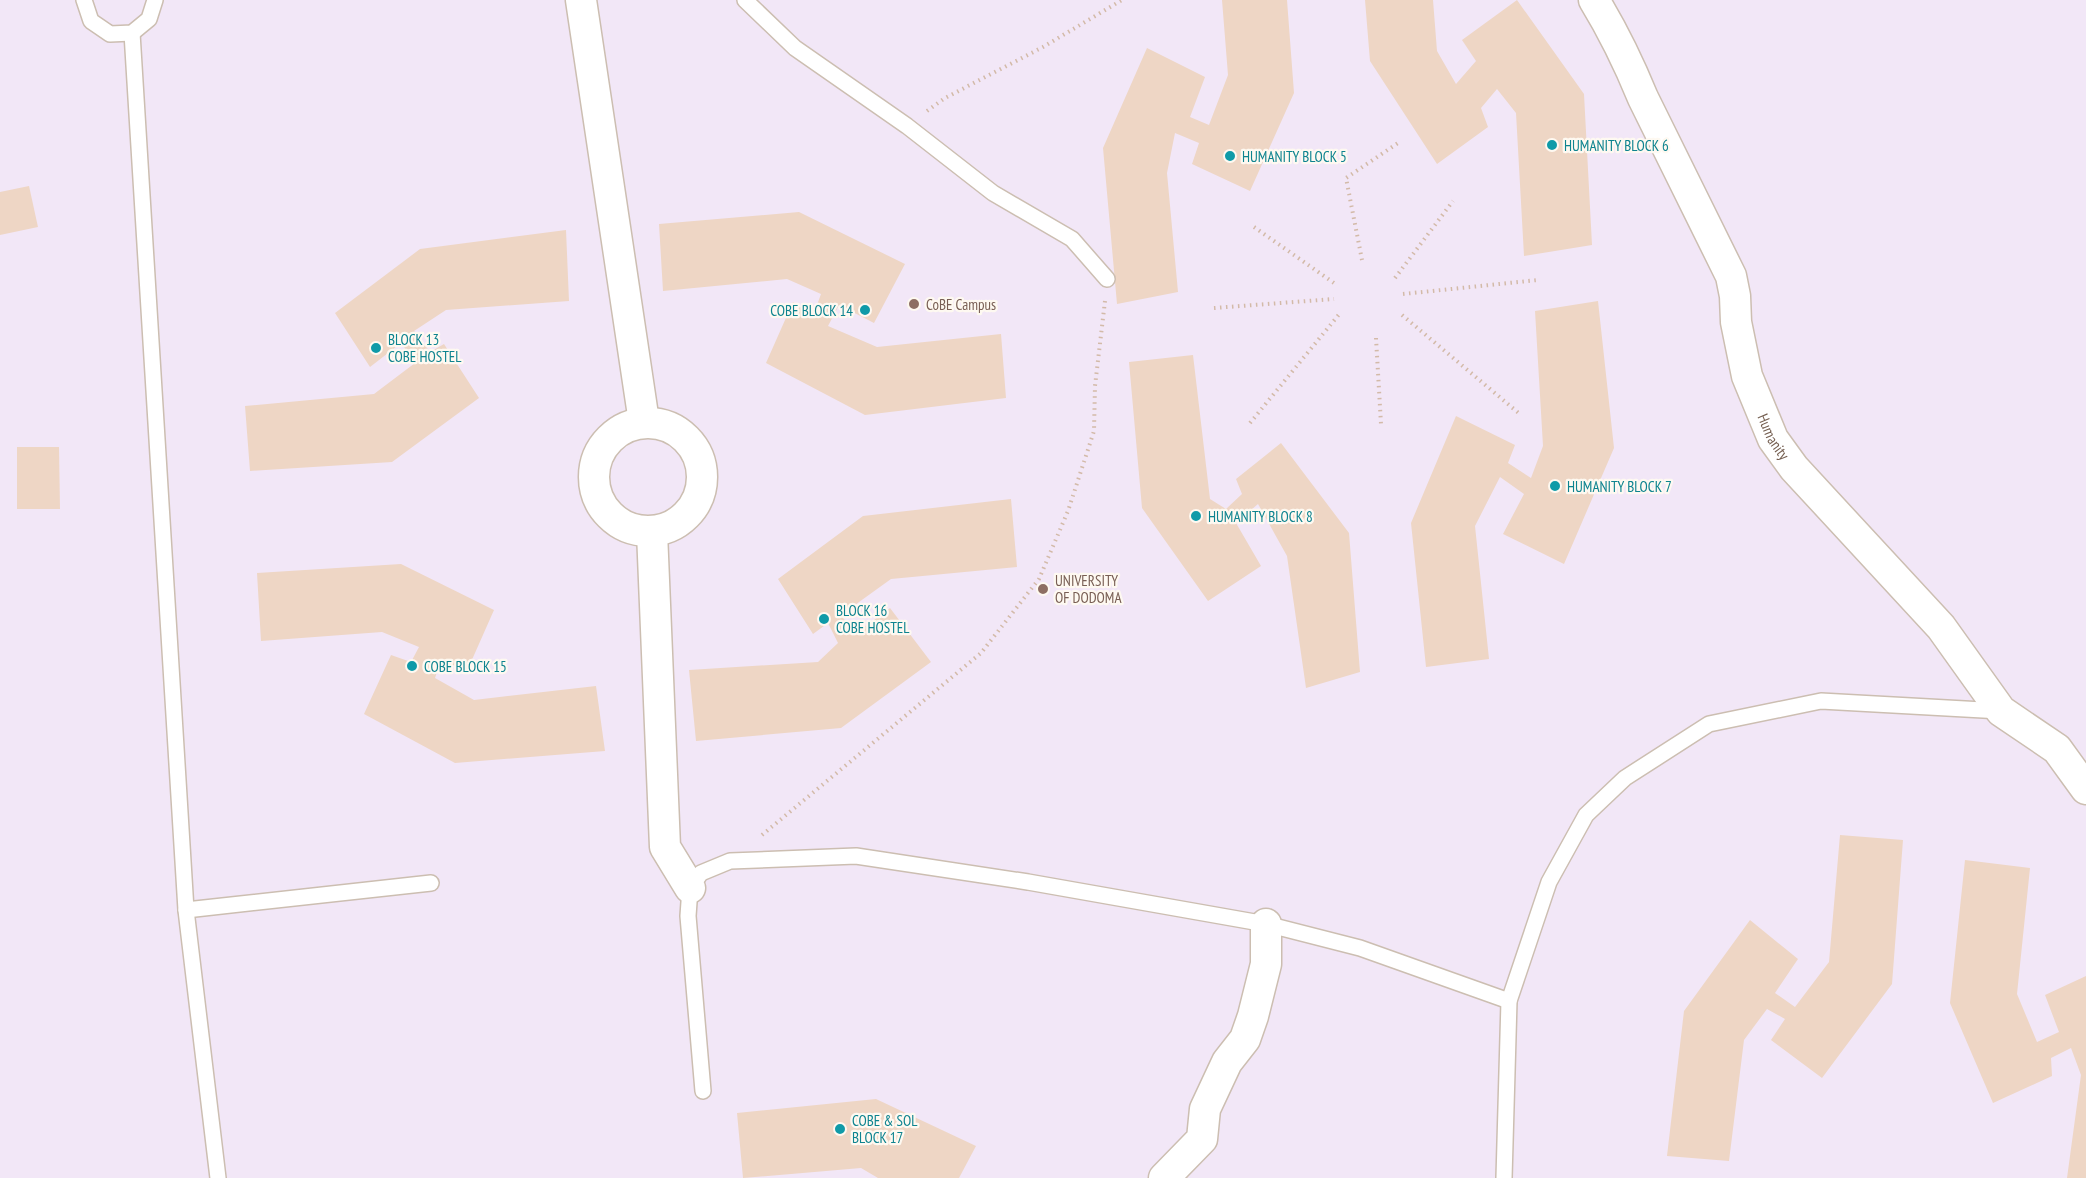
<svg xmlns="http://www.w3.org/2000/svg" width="2086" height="1178" font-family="'PT Sans Narrow',sans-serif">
<rect width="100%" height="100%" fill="#fbf5eb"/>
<rect fill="#f2e7f7" x="0" y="0" width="2086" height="1178"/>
<g fill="#eed6c5">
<polygon points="1222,0 1287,0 1294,93 1250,191 1192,164 1199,143 1175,133 1167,173 1178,292 1117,304 1103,148 1147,48 1205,77 1190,117 1209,125 1228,75"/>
<polygon points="1365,0 1433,0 1437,51 1456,84 1476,61 1462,40 1517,0 1584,94 1592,245 1524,256 1516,113 1497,89 1481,108 1488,127 1437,164 1370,61"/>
<polygon points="29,186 38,227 0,235 0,192"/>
<polygon points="799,212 905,264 874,323 839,305 828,326 877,347 1001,334 1006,398 865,415 766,363 793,302 813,316 821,294 787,279 663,291 659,224"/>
<polygon points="566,230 569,301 446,310 414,331 430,352 444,344 479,398 392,462 250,471 245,406 374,394 415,363 401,343 370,367 335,313 420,249"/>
<polygon points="1598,301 1614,448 1564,564 1503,534 1524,494 1500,477 1475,526 1489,659 1426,667 1411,523 1456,416 1515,445 1508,463 1531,478 1543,446 1535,311"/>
<polygon points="1193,355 1210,499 1226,509 1242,494 1236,479 1281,443 1349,533 1360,672 1306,688 1287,556 1258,504 1236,523 1261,566 1208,601 1142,508 1129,362"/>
<polygon points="17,447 59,447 60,509 17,509"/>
<polygon points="1011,499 1017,567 891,579 841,615 855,634 890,608 931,662 841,728 696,741 689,670 818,662 838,643 828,623 813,634 778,579 863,516"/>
<polygon points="401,564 494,610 467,671 441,660 435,678 474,700 596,686 605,751 455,763 364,714 391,655 411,662 419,647 382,632 261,641 257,573"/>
<polygon points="1840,835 1903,840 1892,984 1822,1078 1771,1040 1785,1019 1767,1009 1744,1040 1729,1161 1667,1156 1684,1011 1750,920 1798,959 1775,993 1795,1007 1829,962"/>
<polygon points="1965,860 2030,868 2017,994 2037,1042 2059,1032 2045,995 2086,976 2086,1178 2067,1178 2081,1075 2071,1048 2051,1058 2052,1076 1993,1103 1950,1003"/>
<polygon points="876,1099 976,1146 959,1178 878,1178 861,1168 743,1178 737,1113"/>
</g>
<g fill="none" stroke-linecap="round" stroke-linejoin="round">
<g stroke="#ccbeb1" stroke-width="18">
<g id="lane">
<polyline points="84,0 91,21 110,34 132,33 149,19 155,0"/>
<polyline points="745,0 795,48 907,126 993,193 1072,239 1107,279"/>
<polyline points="132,33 186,910 431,883"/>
<polyline points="186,910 218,1178"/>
<polyline points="703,1091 688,916 690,888 701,873 730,861 856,856 1028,882 1266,924 1360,948 1509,1001"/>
<polyline points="1504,1178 1509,1001 1549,882 1586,815 1625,778 1709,724 1821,701 2001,711"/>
</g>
</g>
<g stroke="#ccbeb1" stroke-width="33">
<g id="street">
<polyline points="581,0 644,422"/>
<path id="s1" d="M 1594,0 C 1613,31 1629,64 1643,98 L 1731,276 L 1735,296 L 1736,322 L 1747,376 L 1773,439 L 1794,468 L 1941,627 L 2001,711 L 2057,749 L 2086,789"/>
<circle cx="648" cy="477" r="54"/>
<polyline points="652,532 665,847 690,888"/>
<polyline points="1164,1178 1202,1139 1205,1109 1227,1062 1245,1039 1253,1016 1266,964 1266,924"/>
</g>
</g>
<g stroke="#d3baa8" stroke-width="4" stroke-dasharray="1.5 4.5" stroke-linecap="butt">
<polyline points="927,111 945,98 1043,47 1122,0"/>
<polyline points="1254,227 1334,283"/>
<polyline points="1362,260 1346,178 1398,143"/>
<polyline points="1395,278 1453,201"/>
<polyline points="1403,294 1538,280"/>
<polyline points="1214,308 1334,299"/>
<polyline points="1402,315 1521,415"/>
<polyline points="1376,338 1381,424"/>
<polyline points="1250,423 1341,312"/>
<polyline points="762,835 981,653 1039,579 1068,511 1094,431 1095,386 1105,301"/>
</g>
<use href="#lane" stroke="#fff" stroke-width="15"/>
<use href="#street" stroke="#fff" stroke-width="30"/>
</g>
<g fill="#0f9aa8" stroke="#fef9f1" stroke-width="2">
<circle cx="1552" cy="145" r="6"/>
<circle cx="1230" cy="156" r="6"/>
<circle cx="865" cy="310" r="6"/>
<circle cx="376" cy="348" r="6"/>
<circle cx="1555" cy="486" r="6"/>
<circle cx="1196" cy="516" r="6"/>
<circle cx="824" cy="619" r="6"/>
<circle cx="412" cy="666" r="6"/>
<circle cx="840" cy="1129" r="6"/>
</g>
<g fill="#8d6e63" stroke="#fef9f1" stroke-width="2">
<circle cx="914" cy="304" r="6"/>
<circle cx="1043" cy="589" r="6"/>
</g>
<g text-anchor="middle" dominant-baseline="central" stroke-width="4.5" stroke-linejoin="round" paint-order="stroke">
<g font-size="15" fill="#0d838f" stroke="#fef9f1" text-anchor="start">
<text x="1564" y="145">HUMANITY BLOCK 6</text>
<text x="1242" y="156">HUMANITY BLOCK 5</text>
<text x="853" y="310" text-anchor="end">COBE BLOCK 14</text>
<text x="388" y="339">BLOCK 13<tspan x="388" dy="17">COBE HOSTEL</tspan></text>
<text x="1567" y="486">HUMANITY BLOCK 7</text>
<text x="1208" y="516">HUMANITY BLOCK 8</text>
<text x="836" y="610">BLOCK 16<tspan x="836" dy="17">COBE HOSTEL</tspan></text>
<text x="424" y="666">COBE BLOCK 15</text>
<text x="852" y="1120">COBE &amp; SOL<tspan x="852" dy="17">BLOCK 17</tspan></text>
</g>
<g font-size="15" fill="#785e54" stroke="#fef9f1" text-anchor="start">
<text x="926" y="304">CoBE Campus</text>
<text x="1055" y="580">UNIVERSITY<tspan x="1055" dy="17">OF DODOMA</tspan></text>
</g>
<g font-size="15" fill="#745e50" stroke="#fef9f1">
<text stroke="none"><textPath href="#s1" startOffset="476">Humanity</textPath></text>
</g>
</g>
</svg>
